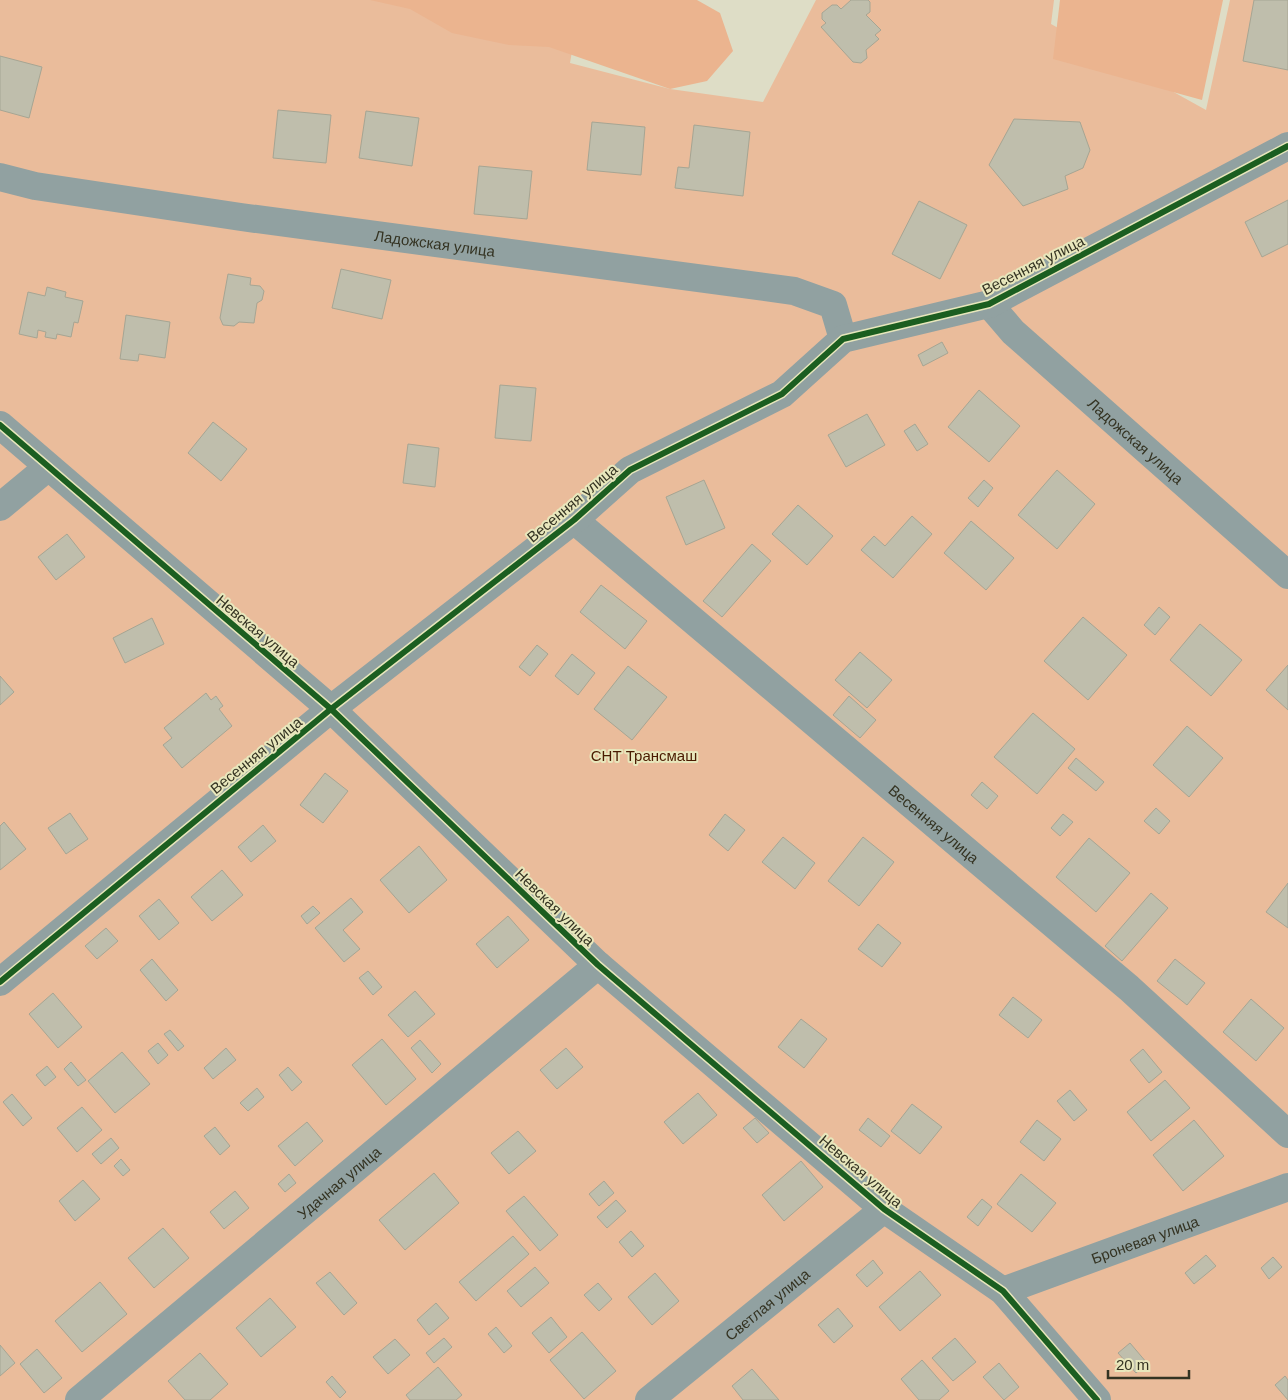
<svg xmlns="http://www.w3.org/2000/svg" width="1288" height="1400" font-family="Arial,sans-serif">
<rect width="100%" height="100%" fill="#deddc6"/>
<polygon fill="#eabc9b" points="0,0 483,0 577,21 570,63 670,89 763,102 816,0 1054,0 1051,24 1206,110 1230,0 1288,0 1288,1400 0,1400"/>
<g fill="#ebb48f">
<polygon points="370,0 697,0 720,13 733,51 707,81 670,89 549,47 509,45 452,33 410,9"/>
<polygon points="1060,0 1223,0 1202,100 1053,59"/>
</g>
<g fill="#bfbeac" stroke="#a6a593">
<polygon points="851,0 868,0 870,2 870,12 866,15 881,30 875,35 879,39 866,50 867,58 861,63 853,62 821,27 826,23 822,19 822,13 832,5 837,5 841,9"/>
<polygon points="1254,0 1288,0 1288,70 1243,61"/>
<polygon points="0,56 42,67 29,118 0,110"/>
<polygon points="278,110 331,115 326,163 273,158"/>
<polygon points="366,111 419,118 412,166 359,158"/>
<polygon points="1014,119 1080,122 1090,150 1083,168 1065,176 1068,189 1023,206 989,165"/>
<polygon points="592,122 645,127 641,175 587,170"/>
<polygon points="694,125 750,132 743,196 675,188 678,167 689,168"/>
<polygon points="479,166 532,171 527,219 474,214"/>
<polygon points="1288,200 1288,244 1262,257 1245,222"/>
<polygon points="919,201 967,225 940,279 892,254"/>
<polygon points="341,269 391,280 382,319 332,308"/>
<polygon points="228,274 251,278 250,285 260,286 264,291 262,300 257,303 254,323 239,322 234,326 223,325 220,318"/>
<polygon points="47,287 66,292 65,297 83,301 78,323 74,322 71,337 57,334 56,339 45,337 46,332 38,330 37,338 19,334 28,292 45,296"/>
<polygon points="126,315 170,322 165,358 139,354 138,361 120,359"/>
<polygon points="942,342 948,353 923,366 918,355"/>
<polygon points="500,385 536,388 531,441 495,438"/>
<polygon points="979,390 1020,426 989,462 948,427"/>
<polygon points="867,414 885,445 846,467 828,435"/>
<polygon points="213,422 247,449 221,481 188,453"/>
<polygon points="915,424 928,444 917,451 904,431"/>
<polygon points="408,444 439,448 435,487 403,483"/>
<polygon points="1057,470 1095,504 1057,549 1018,515"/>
<polygon points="704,480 725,528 686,545 666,497"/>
<polygon points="984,480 993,488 978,507 968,498"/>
<polygon points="798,505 833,536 807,565 772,534"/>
<polygon points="912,516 932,534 893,578 861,550 874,536 885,546"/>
<polygon points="971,521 1014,558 986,590 944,553"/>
<polygon points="67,534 85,557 56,580 38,557"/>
<polygon points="752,544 771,561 722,617 703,601"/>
<polygon points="601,585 647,621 625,649 580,612"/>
<polygon points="1159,607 1170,617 1155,635 1144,625"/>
<polygon points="1083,617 1127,655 1088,700 1044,661"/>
<polygon points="152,618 164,644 125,663 113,638"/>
<polygon points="1200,624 1242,660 1211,696 1170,660"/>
<polygon points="537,645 548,654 530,676 519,667"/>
<polygon points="860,652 892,680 867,708 835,680"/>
<polygon points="572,654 595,673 578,695 555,676"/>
<polygon points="1288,665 1288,710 1266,690"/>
<polygon points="628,666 667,697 632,740 594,709"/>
<polygon points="0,676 14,692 0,705"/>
<polygon points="206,693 211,700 216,696 223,706 219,709 232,726 182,768 163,745 172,738 164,728"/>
<polygon points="849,696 876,720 860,738 833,715"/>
<polygon points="1033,713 1075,749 1037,794 994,757"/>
<polygon points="1187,726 1223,758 1189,797 1153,765"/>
<polygon points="1076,758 1104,782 1096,791 1068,768"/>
<polygon points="325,773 348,791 323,823 300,805"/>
<polygon points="982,782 998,796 987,809 971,795"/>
<polygon points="1156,808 1170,821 1159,834 1144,821"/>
<polygon points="70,813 88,839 66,854 48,828"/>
<polygon points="725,814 745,830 728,851 709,835"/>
<polygon points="1063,814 1073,822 1060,836 1051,828"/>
<polygon points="4,822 26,849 0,870 0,826"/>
<polygon points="263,825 276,841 251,862 238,847"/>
<polygon points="783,837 815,863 795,889 762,862"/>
<polygon points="863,837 894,862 859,906 828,881"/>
<polygon points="1089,838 1130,873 1096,912 1056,877"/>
<polygon points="419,846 447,880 409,913 380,880"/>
<polygon points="222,870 243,895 212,921 191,897"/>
<polygon points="1288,883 1288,928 1266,912"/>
<polygon points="1151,893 1168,908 1122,961 1105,946"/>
<polygon points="351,898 363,912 343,930 360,949 344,962 315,928"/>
<polygon points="159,899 179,923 159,940 139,916"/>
<polygon points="313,906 320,913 307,924 301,916"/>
<polygon points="508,916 529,940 497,968 476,944"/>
<polygon points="878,924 901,943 882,967 858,949"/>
<polygon points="106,928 118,941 97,959 85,946"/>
<polygon points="152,959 178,990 166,1001 140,970"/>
<polygon points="1175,959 1205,983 1187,1005 1157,981"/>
<polygon points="368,971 382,987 373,995 359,978"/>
<polygon points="415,991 435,1014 408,1037 388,1015"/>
<polygon points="53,993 82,1027 58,1048 29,1014"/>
<polygon points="1013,997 1042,1020 1028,1038 999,1015"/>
<polygon points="1251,999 1284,1028 1256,1061 1223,1032"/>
<polygon points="801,1019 827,1039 804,1068 778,1047"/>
<polygon points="170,1030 184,1046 178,1051 164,1034"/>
<polygon points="382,1039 416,1079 386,1105 352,1065"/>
<polygon points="420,1040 441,1064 432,1073 411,1048"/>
<polygon points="158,1043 168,1055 158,1064 148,1051"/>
<polygon points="226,1048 236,1060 213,1079 204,1068"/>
<polygon points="566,1048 583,1067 557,1089 540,1070"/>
<polygon points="1143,1049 1162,1072 1149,1083 1130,1060"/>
<polygon points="122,1052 150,1084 115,1113 88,1081"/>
<polygon points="71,1062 86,1080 78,1086 64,1069"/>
<polygon points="47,1066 56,1077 45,1086 36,1075"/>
<polygon points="288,1067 302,1082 292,1091 279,1075"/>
<polygon points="1165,1080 1190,1108 1151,1141 1127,1112"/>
<polygon points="257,1088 264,1097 248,1111 240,1103"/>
<polygon points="1070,1090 1087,1110 1074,1121 1057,1101"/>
<polygon points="698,1093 717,1115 683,1144 664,1122"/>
<polygon points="12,1094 32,1118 23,1126 3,1102"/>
<polygon points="912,1104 942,1127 920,1154 891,1131"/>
<polygon points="82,1107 102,1130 77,1152 57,1128"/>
<polygon points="755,1118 769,1133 757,1143 743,1128"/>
<polygon points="868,1118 890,1136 881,1147 859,1130"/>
<polygon points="1037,1120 1061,1139 1044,1161 1020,1142"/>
<polygon points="1194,1120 1224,1156 1183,1191 1153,1155"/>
<polygon points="307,1122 323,1141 295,1166 278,1146"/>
<polygon points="215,1127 230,1146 220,1155 204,1136"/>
<polygon points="518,1131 536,1151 509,1174 491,1153"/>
<polygon points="111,1138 119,1148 101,1164 92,1154"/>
<polygon points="121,1159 130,1170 123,1176 114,1166"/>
<polygon points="801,1161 823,1187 784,1221 762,1195"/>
<polygon points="434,1173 459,1203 405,1250 379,1220"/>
<polygon points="289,1174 296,1183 285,1192 278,1184"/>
<polygon points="1021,1174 1056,1203 1032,1232 997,1204"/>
<polygon points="83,1180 100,1199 75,1221 59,1201"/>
<polygon points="604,1181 614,1193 599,1206 589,1194"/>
<polygon points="235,1191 249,1208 224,1229 210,1212"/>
<polygon points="524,1196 558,1235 540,1251 506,1211"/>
<polygon points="982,1199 992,1207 978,1226 967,1217"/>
<polygon points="616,1200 626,1211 607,1228 597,1217"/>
<polygon points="163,1228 189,1258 154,1288 128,1258"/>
<polygon points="631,1231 644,1246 632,1257 619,1242"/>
<polygon points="513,1236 529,1254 476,1301 459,1282"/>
<polygon points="1206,1255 1216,1266 1194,1284 1185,1273"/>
<polygon points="1273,1257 1282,1267 1269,1279 1261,1268"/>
<polygon points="873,1260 883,1273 867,1287 856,1275"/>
<polygon points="535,1267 549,1283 521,1307 507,1291"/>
<polygon points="920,1271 941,1295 900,1331 879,1307"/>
<polygon points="330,1272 357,1303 344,1315 316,1283"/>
<polygon points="655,1273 679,1301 652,1325 628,1297"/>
<polygon points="100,1282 127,1314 82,1352 55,1321"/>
<polygon points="598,1283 612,1299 599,1311 584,1295"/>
<polygon points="270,1298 296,1327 261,1357 236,1328"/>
<polygon points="436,1303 449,1318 429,1335 417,1320"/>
<polygon points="838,1308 853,1326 834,1343 818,1325"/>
<polygon points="551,1317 567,1337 549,1353 532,1333"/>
<polygon points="496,1327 512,1346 504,1353 488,1334"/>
<polygon points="582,1332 616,1371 584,1399 550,1360"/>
<polygon points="444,1338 452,1347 434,1363 426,1353"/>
<polygon points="955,1338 976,1362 953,1381 932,1358"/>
<polygon points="395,1339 410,1355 388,1374 373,1357"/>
<polygon points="1130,1343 1147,1363 1136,1373 1118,1353"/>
<polygon points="0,1345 15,1363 0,1376"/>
<polygon points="37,1349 62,1378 44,1393 20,1364"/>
<polygon points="200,1353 228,1384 210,1400 185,1400 168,1381"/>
<polygon points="922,1360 949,1391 939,1400 919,1400 901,1379"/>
<polygon points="999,1363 1019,1387 1004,1400 983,1377"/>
<polygon points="438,1367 462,1395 456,1400 410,1400 406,1395"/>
<polygon points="752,1369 779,1400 743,1400 732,1386"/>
<polygon points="332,1376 346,1392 340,1398 326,1382"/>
<polygon points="1285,1376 1288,1380 1288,1400 1275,1385"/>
</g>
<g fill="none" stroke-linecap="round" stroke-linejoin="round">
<g stroke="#91a1a1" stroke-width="28">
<path id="s1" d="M 0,177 L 35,186 L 241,217 L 794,291 L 833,305 L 843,339"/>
<path id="s2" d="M 989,304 L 1013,332 L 1288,575"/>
<polyline points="0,425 331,709 598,965 884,1209 1003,1291 1097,1400"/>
<polyline points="0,507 47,468"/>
<path id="s3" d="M 574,520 L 1129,988 L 1288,1134"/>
<polyline points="0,982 331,709 574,520 630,470 782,394 843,339 989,304 1288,146"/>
<path id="s4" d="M 1003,1291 L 1288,1187"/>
<path id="s5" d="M 79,1400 L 598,965"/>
<path id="s6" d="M 649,1400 L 884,1209"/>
</g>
<g stroke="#e8e7bc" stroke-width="9">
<g id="cycleway">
<polyline points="0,425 331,709 598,965 884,1209 1003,1291 1097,1400"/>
<polyline points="0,982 331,709 574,520 630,470 782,394 843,339 989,304 1288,146"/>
</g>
</g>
<use href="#cycleway" stroke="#1b5e20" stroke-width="6"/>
</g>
<g text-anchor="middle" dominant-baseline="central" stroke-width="4" stroke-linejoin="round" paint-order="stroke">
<g font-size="15" fill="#343322" stroke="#e8e7bc">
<text stroke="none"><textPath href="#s1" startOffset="440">Ладожская улица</textPath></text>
<text transform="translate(1033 265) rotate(-27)">Весенняя улица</text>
<text stroke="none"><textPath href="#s2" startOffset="201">Ладожская улица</textPath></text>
<text transform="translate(572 503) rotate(-40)">Весенняя улица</text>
<text transform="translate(258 631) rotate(40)">Невская улица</text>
<text transform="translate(256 755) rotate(-39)">Весенняя улица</text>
<text stroke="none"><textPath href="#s3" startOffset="471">Весенняя улица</textPath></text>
<text transform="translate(555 907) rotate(44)">Невская улица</text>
<text transform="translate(861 1171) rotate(40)">Невская улица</text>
<text stroke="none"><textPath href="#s5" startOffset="339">Удачная улица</textPath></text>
<text stroke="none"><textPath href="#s4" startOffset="151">Броневая улица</textPath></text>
<text stroke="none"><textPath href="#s6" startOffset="152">Светлая улица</textPath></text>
</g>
<g font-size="15" fill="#4a1b01" stroke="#e8e7bc">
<text x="644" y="755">СНТ Трансмаш</text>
</g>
</g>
<path d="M1108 1370v8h81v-8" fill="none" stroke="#343322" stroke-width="2.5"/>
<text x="1116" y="1370" font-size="15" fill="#343322" stroke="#e8e7bc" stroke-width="4" paint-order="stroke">20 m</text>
</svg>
